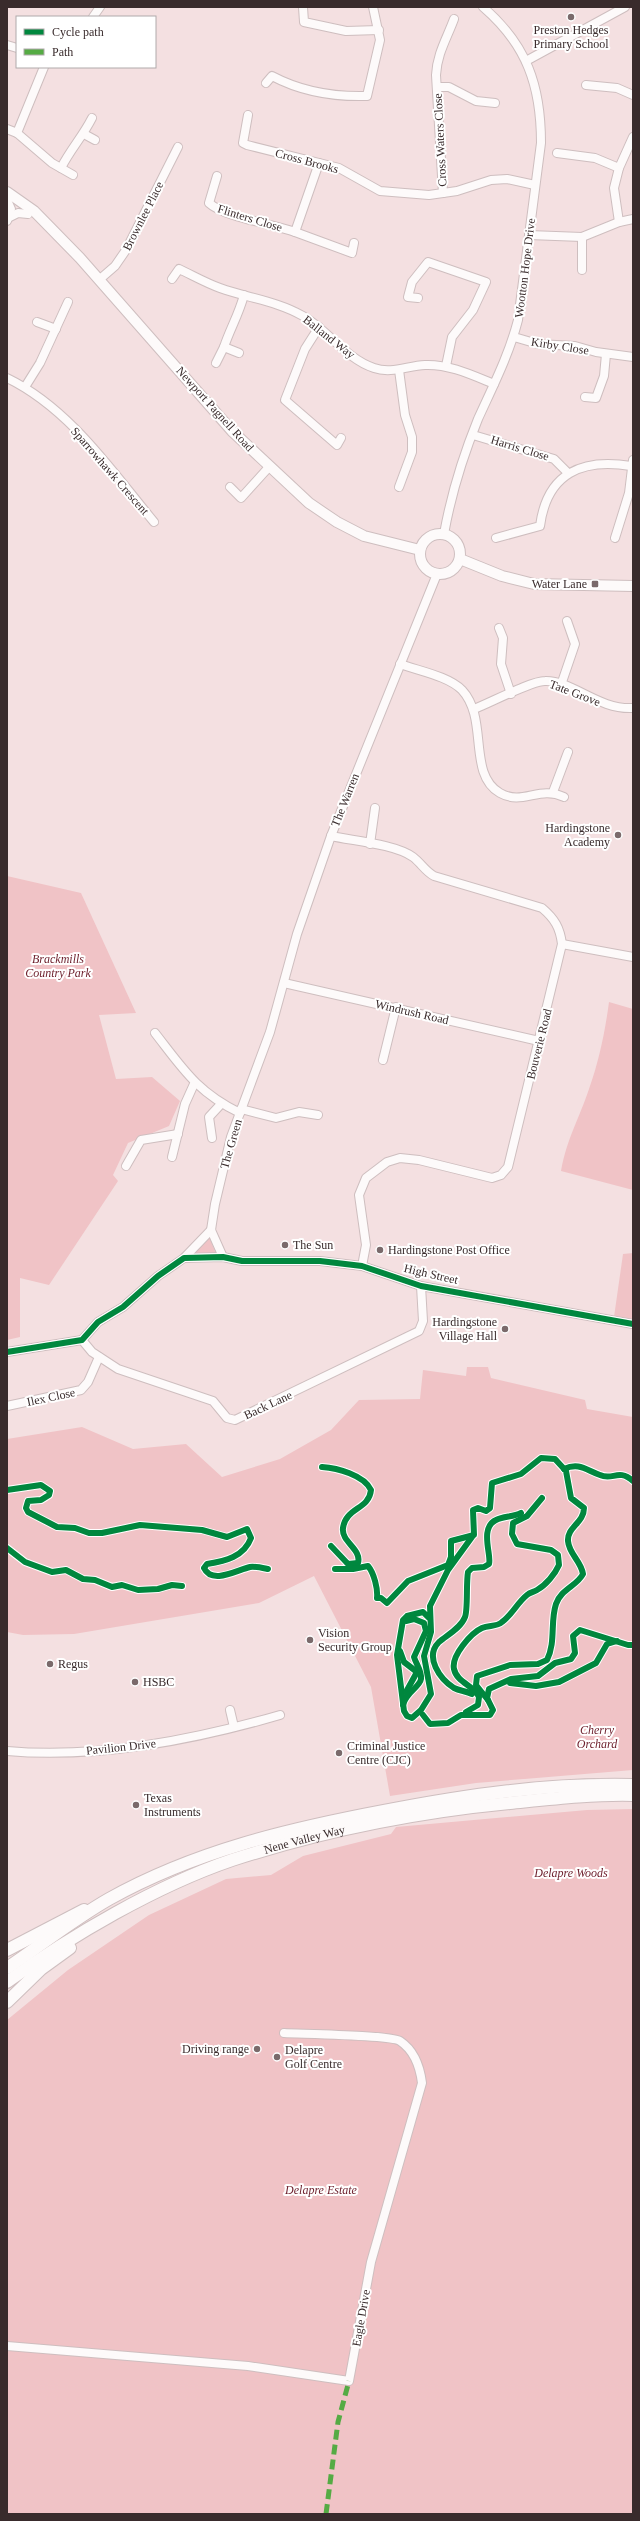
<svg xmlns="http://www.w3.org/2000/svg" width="640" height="2521" font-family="'Times New Roman',serif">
<rect width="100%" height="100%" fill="#f4e0e1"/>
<g fill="#f0c3c6">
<polygon points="7,876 81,893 136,1013 99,1015 116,1079 152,1077 180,1101 169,1126 128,1143 113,1175 118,1181 49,1285 20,1278 20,1337 7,1340"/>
<path d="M 609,1002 L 633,1009 L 633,1190 L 561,1171 C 567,1138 579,1119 589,1089 C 599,1061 605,1032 609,1002 Z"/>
<polygon points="209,1236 216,1254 189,1255"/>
<polygon points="633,1253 633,1320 614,1317 623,1254"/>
<polygon points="467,1367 488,1367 491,1378 585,1400 587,1409 633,1417 633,1770 476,1783 390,1796 371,1687 314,1576 259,1603 74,1634 23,1635 7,1632 7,1439 82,1427 133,1449 186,1444 222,1477 280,1459 331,1430 359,1400 420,1399 423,1370 466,1376"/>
<polygon points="633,1809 633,2514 7,2514 7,2020 68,1970 149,1915 226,1879 271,1875 303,1856 391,1834 396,1827 587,1810"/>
</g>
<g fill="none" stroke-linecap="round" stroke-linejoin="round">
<g stroke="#cebebf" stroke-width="10">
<g id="minor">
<polyline points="303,7 304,22 346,31 379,30"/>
<polyline points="93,17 100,7"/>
<polyline points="7,45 17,48"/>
<polyline points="526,61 625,7"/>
<path d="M 266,83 L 272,76 C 302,92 333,97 367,96 L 380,40 L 373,7"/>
<polyline points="586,85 617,88 633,95"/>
<polyline points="437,87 449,87 476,101 495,103"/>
<polyline points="248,115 243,143 247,145 339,168 380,191 429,195 457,191 491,180 507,179 535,185"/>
<polyline points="7,129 17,133 52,163 73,175"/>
<polyline points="17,133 44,67"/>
<polyline points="84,134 95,140"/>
<polyline points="557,153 595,158 619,168 633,137"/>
<path d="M 61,168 C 70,150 83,136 92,118"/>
<path d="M 217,176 L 209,203 C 224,217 273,224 295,232 L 319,163"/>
<path d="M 443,193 L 436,75 C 437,54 447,38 454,19"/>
<polyline points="7,200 11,209 7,221"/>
<polyline points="10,217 18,213 28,214"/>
<polyline points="619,222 614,188 619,168"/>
<polyline points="295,232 352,253 354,243"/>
<polyline points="529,235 582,237 619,222 633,219"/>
<polyline points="582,270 582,237"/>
<polyline points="100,279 115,266 126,250 178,147"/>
<path d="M 172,279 L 179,269 C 192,275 206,283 220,288 C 248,298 277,301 303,316 C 328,330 346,359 374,368 C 391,374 407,366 425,365 C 449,364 472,375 494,384"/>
<polyline points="418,298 408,297 412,282 428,262 486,282 473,310 452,337 446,366"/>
<polyline points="37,322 56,329"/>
<polyline points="319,327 305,349 285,400 337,445 341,438"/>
<polyline points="514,337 538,344 575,346 596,352 633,357"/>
<path d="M 239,353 L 224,347 C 230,329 239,314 244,295"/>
<polyline points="216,363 224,347"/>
<polyline points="399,370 405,415 412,437 412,452 399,487"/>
<path d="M 7,378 C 69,408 111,470 154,522"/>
<polyline points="25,387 40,363 68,302"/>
<polyline points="585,397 596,398 604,376 606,354"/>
<polyline points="473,435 554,459 568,473"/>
<polyline points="230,487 241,498 269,467"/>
<path d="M 444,534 C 451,495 463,456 478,419 C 493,386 509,355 518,320 L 541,143 C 541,86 527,45 483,7"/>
<path d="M 496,538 L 540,526 C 547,473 582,458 631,466"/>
<polyline points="615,538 629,493 633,460"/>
<polyline points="499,628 503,638 501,664 511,694"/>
<path d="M 400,664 C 419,671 448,676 462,690 C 489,719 467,774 500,793 C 523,806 539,785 564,797"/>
<polyline points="561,685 575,644 567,621"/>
<path d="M 474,709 C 490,703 531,681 545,681 C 572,680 598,710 633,708"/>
<polyline points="553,792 568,752"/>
<path d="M 331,836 C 354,841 395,844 413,857 C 421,863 425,871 434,876 L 542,908 C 555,919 560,928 562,944 L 508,1167 L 501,1175 L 492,1178 L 419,1160 L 400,1158 L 387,1162 L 366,1178 L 359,1195 L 366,1245 L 362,1266"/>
<polyline points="370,844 375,808"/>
<polyline points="562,944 633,957"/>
<polyline points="284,983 539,1041"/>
<path d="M 155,1033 C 183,1069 197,1092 240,1113"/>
<polyline points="383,1060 396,1007"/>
<polyline points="241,1109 276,1118 299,1112 318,1115"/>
<polyline points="212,1138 209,1117 221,1104"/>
<polyline points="172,1157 185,1104 194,1084"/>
<polyline points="126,1166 141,1140 178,1134"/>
<polyline points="223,1257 211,1230 215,1204 231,1137 270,1032 297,934 331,836 437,574"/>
<polyline points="184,1258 211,1230"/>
<polyline points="82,1340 98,1322 123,1307 158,1276 184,1258 223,1257 242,1261 320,1261 362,1266 421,1286 633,1324"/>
<polyline points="82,1340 92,1352 118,1369 213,1401 227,1418 235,1420 419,1331 423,1321 421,1286"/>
<polyline points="7,1352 82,1340"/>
<polyline points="7,1406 81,1390 88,1382 99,1357"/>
<polyline points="230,1710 234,1727"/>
<path d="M 7,1751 C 96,1759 194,1740 280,1715"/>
<path d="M 7,2346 L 248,2366 L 349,2381 L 371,2262 L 422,2083 C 420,2067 415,2051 400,2041 C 391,2035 302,2034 284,2033"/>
</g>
</g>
<g stroke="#cebebf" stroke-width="12">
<g id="major">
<polyline points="7,192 34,211 80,258 232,431 309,503 337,522 364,536 420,550"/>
<circle cx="440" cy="554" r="20"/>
<polyline points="460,559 502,576 534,584 633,586"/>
</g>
</g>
<g stroke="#cebebf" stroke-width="14">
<g id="highway">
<polyline points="7,1950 84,1910"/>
<path d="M 7,1968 C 41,1945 74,1919 109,1899 C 195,1851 289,1829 384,1811 C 466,1795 549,1783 633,1785"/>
<path id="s1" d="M 7,1982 C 72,1935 156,1886 232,1860 C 322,1831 416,1812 510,1803 C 550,1799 592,1794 633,1795"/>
<polyline points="7,2002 41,1969 70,1948"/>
</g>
</g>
<use href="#minor" stroke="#fdfafa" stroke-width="8"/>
<use href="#major" stroke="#fdfafa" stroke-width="10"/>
<use href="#highway" stroke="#fdfafa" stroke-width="12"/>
<polyline stroke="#55ab44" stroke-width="5" stroke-dasharray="10 5" stroke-linecap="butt" points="326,2514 338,2422 349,2381"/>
<g stroke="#fff" stroke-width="8">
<g id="cycleway">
<polyline points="7,1352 82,1340 98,1322 123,1307 158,1276 184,1258 223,1257 242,1261 320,1261 362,1266 421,1286 633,1324"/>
<path d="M 322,1467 C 337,1468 364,1475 371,1490 C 369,1510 346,1507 343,1528 C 341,1542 362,1549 358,1563 L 348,1564 L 331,1546"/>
<path d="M 564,1469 C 579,1462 586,1470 600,1475 C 613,1481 618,1468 633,1481"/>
<path d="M 7,1490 L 41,1485 L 50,1491 L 49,1495 L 41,1500 L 28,1501 L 26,1508 L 28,1512 L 57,1527 L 75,1528 L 89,1533 L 102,1533 L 140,1525 L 202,1530 L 227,1537 L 247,1529 L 251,1538 C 244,1557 225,1561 207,1564 L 204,1568 C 212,1585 237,1570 250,1567 C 254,1566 263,1568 268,1569"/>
<polyline points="7,1548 25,1562 52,1572 66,1570 83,1579 95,1580 112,1587 122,1585 138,1590 158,1589 172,1585 182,1586"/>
<path d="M 335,1569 L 353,1569 L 368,1566 C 374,1573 378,1589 377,1598 L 381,1598 L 387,1603 L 408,1581 L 448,1565 L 451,1557 L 451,1541 L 474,1535 L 473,1510 L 478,1508 L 486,1511 L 490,1508 L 492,1483 L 521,1474 L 541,1458 L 555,1459 L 566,1471 L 571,1498 L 584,1508 C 584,1523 567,1527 568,1541 C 569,1554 581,1561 583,1574 C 577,1586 561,1589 556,1604 C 550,1622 556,1642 547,1660 L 538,1664 L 510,1665 L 477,1676 L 476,1685 L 488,1700"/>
<polyline points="429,1618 423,1612 407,1616 403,1620 397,1655 404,1711 407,1716 412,1718 421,1710 431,1694 424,1656 431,1632 430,1606 448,1570 472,1537"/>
<polyline points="400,1651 404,1662 417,1672 406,1692"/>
<polyline points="510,1683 536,1686 559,1682 596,1663 607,1644 617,1641"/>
<path d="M 472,1694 C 466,1691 460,1691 454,1688 C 440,1679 424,1657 439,1642 C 447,1635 461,1628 465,1617 C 468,1610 466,1583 468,1572 L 472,1568 L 484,1567 L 489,1564 C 492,1556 479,1528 496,1520 C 504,1516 513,1517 521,1513"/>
<path d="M 403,1705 C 406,1692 420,1687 421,1679 C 422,1671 416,1664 414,1657 L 426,1631 L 424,1623 L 414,1619 L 406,1621"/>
<path d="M 466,1712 L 478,1705 L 479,1697 C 474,1685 457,1683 454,1669 C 451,1656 471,1633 482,1628 C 489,1625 497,1627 502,1622 C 512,1615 517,1603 527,1595 C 530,1592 534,1592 537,1590 C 546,1585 555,1574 559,1565 L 558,1555 L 551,1550 L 517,1544 L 512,1534 L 513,1523 L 527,1516 L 542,1498"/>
<polyline points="423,1715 430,1724 448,1723 461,1715 490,1715 493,1710 487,1698 489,1689 511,1679 538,1676 555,1663 571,1659 575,1653 573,1636 580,1630 628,1645 633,1645"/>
</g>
</g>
<use href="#cycleway" stroke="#00873e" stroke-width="6"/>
</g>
<g fill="#7a6a6b" stroke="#fff" stroke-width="1.5">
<circle cx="571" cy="17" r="4"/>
<rect x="591" y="580" width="8" height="8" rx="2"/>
<circle cx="618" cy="835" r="4"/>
<circle cx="285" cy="1245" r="4"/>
<circle cx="380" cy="1250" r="4"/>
<circle cx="505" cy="1329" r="4"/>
<circle cx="310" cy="1640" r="4"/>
<circle cx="50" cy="1664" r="4"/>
<circle cx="135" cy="1682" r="4"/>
<circle cx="339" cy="1753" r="4"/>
<circle cx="136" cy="1805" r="4"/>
<circle cx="257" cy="2049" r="4"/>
<circle cx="277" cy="2057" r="4"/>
</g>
<g text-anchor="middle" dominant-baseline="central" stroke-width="4" stroke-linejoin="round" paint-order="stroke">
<g font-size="12" fill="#392b2c" stroke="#fff" text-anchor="start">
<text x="571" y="30" text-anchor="middle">Preston Hedges<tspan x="571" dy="14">Primary School</tspan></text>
<text x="587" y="584" text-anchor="end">Water Lane</text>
<text x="610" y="828" text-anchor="end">Hardingstone<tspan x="610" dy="14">Academy</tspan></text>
<text x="293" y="1245">The Sun</text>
<text x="388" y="1250">Hardingstone Post Office</text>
<text x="497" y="1322" text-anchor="end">Hardingstone<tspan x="497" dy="14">Village Hall</tspan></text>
<text x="318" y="1633">Vision<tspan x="318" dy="14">Security Group</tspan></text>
<text x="58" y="1664">Regus</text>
<text x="143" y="1682">HSBC</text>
<text x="347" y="1746">Criminal Justice<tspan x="347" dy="14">Centre (CJC)</tspan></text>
<text x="144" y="1798">Texas<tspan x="144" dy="14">Instruments</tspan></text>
<text x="249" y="2049" text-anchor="end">Driving range</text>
<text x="285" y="2050">Delapre<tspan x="285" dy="14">Golf Centre</tspan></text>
</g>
<g font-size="12" fill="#392b2c" stroke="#fff">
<text transform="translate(440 140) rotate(-93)">Cross Waters Close</text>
<text transform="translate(307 161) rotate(15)">Cross Brooks</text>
<text transform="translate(143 216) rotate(-63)">Brownlee Place</text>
<text transform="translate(250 218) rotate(17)">Flinters Close</text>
<text transform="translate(525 268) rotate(-83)">Wootton Hope Drive</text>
<text transform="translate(329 337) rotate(38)">Balland Way</text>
<text transform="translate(560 346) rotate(9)">Kirby Close</text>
<text transform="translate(215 409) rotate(48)">Newport Pagnell Road</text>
<text transform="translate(520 448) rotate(17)">Harris Close</text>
<text transform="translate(110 471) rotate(49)">Sparrowhawk Crescent</text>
<text transform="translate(575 693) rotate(21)">Tate Grove</text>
<text transform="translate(345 800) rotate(-68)">The Warren</text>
<text transform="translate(412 1012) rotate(13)">Windrush Road</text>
<text transform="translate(539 1044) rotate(-76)">Bouverie Road</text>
<text transform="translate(231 1144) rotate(-74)">The Green</text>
<text transform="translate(431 1274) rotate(13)">High Street</text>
<text transform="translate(51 1397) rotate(-12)">Ilex Close</text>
<text transform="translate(268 1405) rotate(-25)">Back Lane</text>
<text transform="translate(121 1747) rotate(-6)">Pavilion Drive</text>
<text stroke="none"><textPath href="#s1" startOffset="332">Nene Valley Way</textPath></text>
<text transform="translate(361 2318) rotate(-80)">Eagle Drive</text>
</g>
<g font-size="12" font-style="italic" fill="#6c1d2a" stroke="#fff">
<text x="58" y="959">Brackmills<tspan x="58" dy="14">Country Park</tspan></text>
<text x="597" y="1730">Cherry<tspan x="597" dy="14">Orchard</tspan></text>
<text x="571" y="1873">Delapre Woods</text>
<text x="321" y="2190">Delapre Estate</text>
</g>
</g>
<rect width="640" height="2521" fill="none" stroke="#392b2c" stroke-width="16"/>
<rect x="16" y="16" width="140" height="52" fill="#ffffff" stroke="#b0aaab"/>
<rect x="24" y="29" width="20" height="6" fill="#00873e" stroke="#b0aaab"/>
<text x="52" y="36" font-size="12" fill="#392b2c">Cycle path</text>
<rect x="24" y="49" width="20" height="6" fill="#55ab44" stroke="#b0aaab"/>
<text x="52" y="56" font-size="12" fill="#392b2c">Path</text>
</svg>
